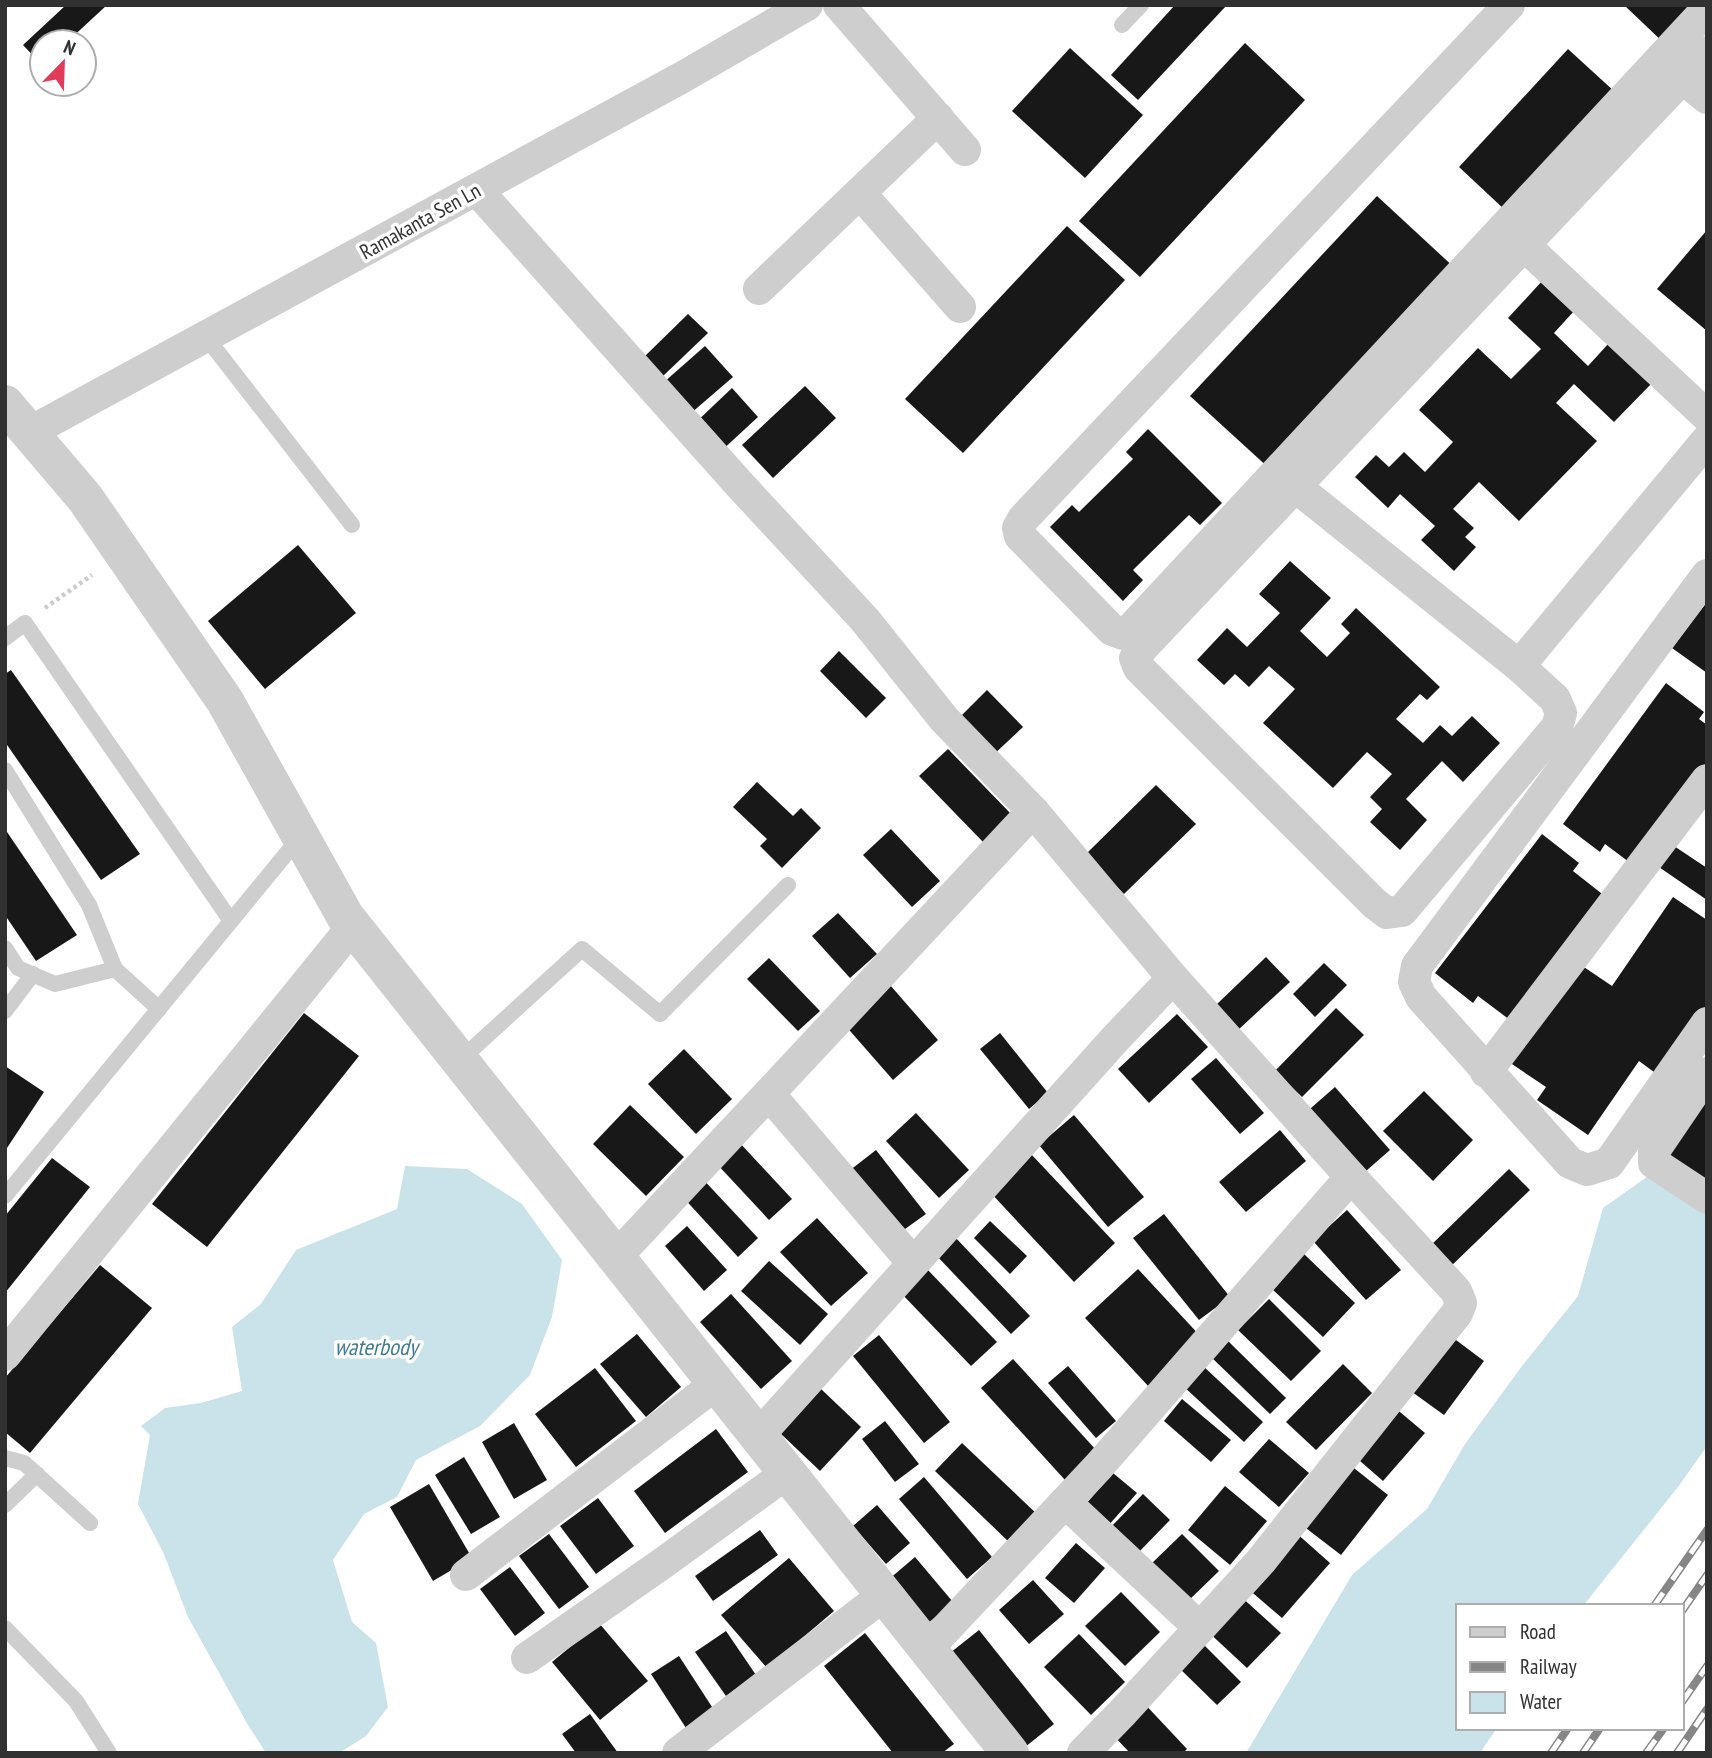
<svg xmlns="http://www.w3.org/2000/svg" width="1712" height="1758" font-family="'PT Sans Narrow',sans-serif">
<rect width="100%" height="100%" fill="#fff"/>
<g fill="#cae2ea">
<polygon points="405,1166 467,1169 522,1204 562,1260 552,1317 530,1375 480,1426 416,1460 397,1497 364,1514 333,1560 352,1622 376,1643 388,1707 366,1736 339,1753 266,1753 248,1725 188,1617 164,1554 138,1504 150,1435 141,1426 165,1408 201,1403 242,1391 232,1327 261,1304 296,1250 397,1209"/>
<polygon points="1651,1174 1707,1208 1707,1446 1678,1487 1583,1606 1458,1606 1458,1728 1497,1728 1480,1753 1246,1753 1352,1575 1427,1509 1465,1444 1522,1366 1578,1296 1603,1208"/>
</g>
<g fill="#181818">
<polygon points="66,5 107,5 67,42 42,42 42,65 23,45"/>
<polygon points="1175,5 1227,5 1138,100 1111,75"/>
<polygon points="1624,5 1702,5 1665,44"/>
<polygon points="1245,43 1305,100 1140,277 1079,221"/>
<polygon points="1070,48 1143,115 1085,178 1012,111"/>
<polygon points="1568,49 1615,92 1505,210 1459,167"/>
<polygon points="1377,196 1457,270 1271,470 1190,396"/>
<polygon points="1067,226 1125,280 963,453 905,399"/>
<polygon points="1707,230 1707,331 1657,289"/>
<polygon points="1543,280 1575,310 1554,333 1588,366 1609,343 1652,383 1614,422 1574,384 1556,403 1597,441 1519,521 1479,482 1453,509 1474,528 1465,537 1476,547 1454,571 1421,540 1435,526 1400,494 1388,508 1355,477 1376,455 1389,467 1404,452 1425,472 1453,442 1419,410 1478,348 1511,379 1541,349 1508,318"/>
<polygon points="688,314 708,333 662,377 643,358"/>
<polygon points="705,346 733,377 690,414 663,383"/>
<polygon points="805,386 836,418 773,478 742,445"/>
<polygon points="732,388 758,417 719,453 693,425"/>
<polygon points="1148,429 1222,503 1200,525 1189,515 1133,570 1143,580 1123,601 1050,527 1072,505 1079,512 1133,459 1126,452"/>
<polygon points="298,545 356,613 265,689 208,621"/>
<polygon points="1290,561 1331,598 1300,631 1327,657 1350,633 1341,624 1356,608 1440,687 1427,700 1420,694 1396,719 1423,743 1440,725 1452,736 1472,716 1500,743 1463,782 1442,761 1406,799 1427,820 1400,850 1370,822 1382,809 1370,797 1392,774 1367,752 1333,788 1263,723 1295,689 1269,666 1249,687 1235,674 1224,685 1197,660 1227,628 1247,647 1280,613 1259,594"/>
<polygon points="1707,602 1707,673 1672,648"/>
<polygon points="839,651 886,698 866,718 820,671"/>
<polygon points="11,670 140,854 101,880 5,742 5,674"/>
<polygon points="1666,683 1704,712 1699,719 1707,725 1707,765 1633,865 1605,844 1600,852 1563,824"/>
<polygon points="987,690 1023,727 991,757 956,721"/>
<polygon points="948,749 1013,816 984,843 919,776"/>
<polygon points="757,782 793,816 801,808 821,828 782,868 760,846 767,839 733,807"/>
<polygon points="1156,785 1196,824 1124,894 1085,855"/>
<polygon points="5,829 77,935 36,961 5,915"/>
<polygon points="891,829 940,881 912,907 863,855"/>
<polygon points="1542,834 1579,863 1573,871 1606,897 1510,1020 1478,996 1473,1003 1435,973"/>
<polygon points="1668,842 1707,868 1707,900 1653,863"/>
<polygon points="1673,897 1707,920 1707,1006 1658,1075 1639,1061 1588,1135 1537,1100 1546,1087 1509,1062 1578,963 1612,986"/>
<polygon points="838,913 877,954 850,978 812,936"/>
<polygon points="1266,957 1290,982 1238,1030 1215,1006"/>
<polygon points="769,958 820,1011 798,1031 747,979"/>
<polygon points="1324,963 1347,985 1315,1017 1293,994"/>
<polygon points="890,985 938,1040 893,1080 844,1024"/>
<polygon points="1336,1008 1364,1035 1302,1097 1275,1071"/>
<polygon points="304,1013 359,1056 207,1247 152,1204"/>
<polygon points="1177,1014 1208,1047 1149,1103 1118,1069"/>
<polygon points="1000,1033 1048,1093 1029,1109 980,1049"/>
<polygon points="684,1049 732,1099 696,1134 648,1084"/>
<polygon points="1216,1058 1264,1113 1240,1134 1191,1079"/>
<polygon points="5,1066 44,1092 5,1151"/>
<polygon points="1335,1087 1390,1150 1358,1178 1303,1115"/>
<polygon points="1424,1091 1473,1140 1433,1181 1383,1131"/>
<polygon points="1707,1093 1707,1193 1660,1160"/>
<polygon points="630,1105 684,1157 646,1196 593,1144"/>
<polygon points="916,1113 969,1170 939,1198 886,1141"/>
<polygon points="1074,1115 1144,1197 1108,1227 1039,1145"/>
<polygon points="1280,1130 1306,1161 1246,1212 1219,1182"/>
<polygon points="739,1142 792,1199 769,1220 716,1163"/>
<polygon points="876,1150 926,1214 898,1234 849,1171"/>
<polygon points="1030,1153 1115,1243 1074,1282 989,1191"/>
<polygon points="52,1158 90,1187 5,1293 5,1216"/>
<polygon points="1509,1169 1530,1190 1447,1270 1427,1249"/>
<polygon points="700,1176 758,1238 738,1257 680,1194"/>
<polygon points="1347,1210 1401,1270 1366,1300 1313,1241"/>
<polygon points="1164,1214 1230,1297 1199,1320 1133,1238"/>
<polygon points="817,1218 868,1273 831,1306 780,1252"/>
<polygon points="990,1221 1027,1256 1010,1274 974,1238"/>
<polygon points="687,1226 727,1270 704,1291 665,1246"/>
<polygon points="954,1236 1030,1316 1011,1334 935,1254"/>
<polygon points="1304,1254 1355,1303 1323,1337 1271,1288"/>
<polygon points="769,1261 828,1314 800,1345 741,1291"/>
<polygon points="100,1265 152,1308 30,1453 5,1432 5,1378"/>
<polygon points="926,1268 997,1342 971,1366 900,1292"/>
<polygon points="1138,1269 1203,1339 1150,1388 1085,1318"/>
<polygon points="731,1294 792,1361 761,1389 700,1322"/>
<polygon points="1269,1299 1321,1351 1291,1381 1238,1330"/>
<polygon points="637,1334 681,1387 646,1417 600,1364"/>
<polygon points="1448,1334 1484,1361 1444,1415 1408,1389"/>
<polygon points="879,1335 950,1422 924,1443 853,1356"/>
<polygon points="1226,1339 1286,1398 1270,1414 1209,1355"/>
<polygon points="1013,1359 1097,1451 1065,1480 981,1388"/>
<polygon points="1343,1364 1372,1393 1316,1450 1286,1422"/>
<polygon points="1202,1365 1263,1422 1244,1442 1183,1386"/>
<polygon points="1068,1366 1116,1421 1096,1438 1048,1383"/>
<polygon points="595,1368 636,1421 576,1467 535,1414"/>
<polygon points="820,1388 861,1427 820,1471 779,1432"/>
<polygon points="1182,1399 1231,1440 1211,1462 1164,1421"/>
<polygon points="1394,1407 1425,1433 1383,1481 1352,1454"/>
<polygon points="885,1421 919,1464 895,1482 862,1439"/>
<polygon points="514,1423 547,1480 514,1499 482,1442"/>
<polygon points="716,1429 748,1472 665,1533 634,1491"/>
<polygon points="1269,1439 1309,1473 1279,1507 1239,1472"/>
<polygon points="962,1443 1038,1515 1010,1543 935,1471"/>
<polygon points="464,1457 500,1517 471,1534 435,1475"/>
<polygon points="1345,1461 1388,1495 1341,1555 1298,1522"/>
<polygon points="1113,1473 1137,1493 1108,1526 1085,1505"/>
<polygon points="924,1477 992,1557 967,1579 899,1499"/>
<polygon points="429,1484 472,1558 433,1581 390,1507"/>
<polygon points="1225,1486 1267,1521 1230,1565 1188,1530"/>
<polygon points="1143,1494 1170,1520 1135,1556 1109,1529"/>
<polygon points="598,1498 634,1546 596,1574 560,1526"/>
<polygon points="877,1505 910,1543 886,1564 853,1526"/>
<polygon points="760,1530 778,1555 713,1601 695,1576"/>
<polygon points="1294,1531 1330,1563 1282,1618 1246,1587"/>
<polygon points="549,1534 589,1587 559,1609 519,1556"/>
<polygon points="1182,1534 1219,1571 1186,1603 1149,1566"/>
<polygon points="1076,1543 1105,1568 1074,1603 1045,1578"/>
<polygon points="915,1557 953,1602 919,1631 881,1586"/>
<polygon points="789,1558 834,1611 767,1668 721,1615"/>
<polygon points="510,1567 545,1613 515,1636 480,1589"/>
<polygon points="1033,1580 1064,1614 1029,1644 999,1610"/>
<polygon points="1121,1592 1160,1632 1125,1666 1085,1626"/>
<polygon points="1238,1594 1281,1633 1247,1668 1205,1629"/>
<polygon points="599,1623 648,1681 600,1720 552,1662"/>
<polygon points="979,1630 1054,1724 1020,1751 945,1657"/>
<polygon points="726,1631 756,1675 726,1696 695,1652"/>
<polygon points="865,1633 954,1744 942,1753 893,1753 824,1666"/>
<polygon points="1079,1634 1125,1682 1091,1715 1044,1667"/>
<polygon points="1197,1638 1241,1682 1217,1705 1173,1662"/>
<polygon points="679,1656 714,1710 686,1728 651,1674"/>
<polygon points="1141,1700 1187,1749 1183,1753 1130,1753 1113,1735"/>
<polygon points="590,1714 618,1753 576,1753 562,1734"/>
</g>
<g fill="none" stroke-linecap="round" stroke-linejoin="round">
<polyline stroke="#cbcbcb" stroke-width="4.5" stroke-dasharray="3.5 3.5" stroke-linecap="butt" points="45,608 92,575"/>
<g stroke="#cecece" stroke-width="16">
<polyline points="1122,25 1141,5"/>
<polyline points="206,337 352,525"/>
<polyline points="5,638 25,623 231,921"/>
<polyline points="5,770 89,905 115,969"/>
<polyline points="5,948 18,968 55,984 115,969 159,1009"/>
<polyline points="5,1011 33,974"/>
<polyline points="459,1061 582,949 660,1014 788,885"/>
<polyline points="5,1196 300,837"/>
<polyline points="5,1458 24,1463 90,1523"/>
<polyline points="5,1505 37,1474"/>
<polyline points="5,1628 76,1701 109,1753"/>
</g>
<g stroke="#cecece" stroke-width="32">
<polyline points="839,5 965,150"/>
<polyline points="1509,5 1023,519 1018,528 1020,536 1112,630 1123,634 1132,628 1707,9"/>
<polyline points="1682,78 1707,98"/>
<polyline points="477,190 740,485 865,620 944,719 1033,811 1173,978 1351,1177 1456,1291 1461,1303 1457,1313 1261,1561 1123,1712 1083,1753"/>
<polyline points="860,193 960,307"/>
<polyline points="1524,245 1707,416"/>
<polyline points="759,289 938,118"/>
<polyline points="30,432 681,78 807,5"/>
<polyline points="1296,487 1519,666 1555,699 1561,713 1557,727 1402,911 1387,913 1374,903 1139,668 1135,658 1142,648 1707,52"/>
<polyline points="1707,575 1417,966 1414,982 1421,997 1570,1163 1587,1170 1609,1163 1707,1023"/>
<polyline points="1519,666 1707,440"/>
<polyline points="1486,1072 1707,780"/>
<polyline points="1707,1073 1654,1151 1654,1163 1707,1198"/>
<polyline points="769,1094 913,1263"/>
<polyline points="615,1258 1033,811"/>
<polyline points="5,1355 353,926"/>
<polyline points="759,1435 1116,1038 1173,978"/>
<polyline points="1065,1502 1200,1628"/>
<polyline points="466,1575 716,1384"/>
<polyline points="928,1648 1099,1466 1351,1177"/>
<polyline points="527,1658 663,1563 787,1473"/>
<polyline points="678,1753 884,1595"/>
</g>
<polyline stroke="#cecece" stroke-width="38" points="5,404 85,498 225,701 345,916 1010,1753"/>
<g stroke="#868686" stroke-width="8">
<g id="rail">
<polyline points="1654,1606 1707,1530"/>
<polyline points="1682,1611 1707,1575"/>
<polyline points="1682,1702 1707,1666"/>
<polyline points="1551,1753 1568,1728"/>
<polyline points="1583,1753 1600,1728"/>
<polyline points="1646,1753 1664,1728"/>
<polyline points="1677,1753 1707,1709"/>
</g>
</g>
<use href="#rail" stroke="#fff" stroke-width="5" stroke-dasharray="16" stroke-linecap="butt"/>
</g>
<g text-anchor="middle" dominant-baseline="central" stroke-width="7" stroke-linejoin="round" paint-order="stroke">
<g font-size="21" fill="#313131" stroke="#fff">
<text transform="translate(420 221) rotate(-29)">Ramakanta Sen Ln</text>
</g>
<g font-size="23" font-style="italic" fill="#407d92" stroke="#fff">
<text x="376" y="1346">waterbody</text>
</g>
</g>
<rect width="1712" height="1758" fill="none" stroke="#313131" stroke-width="14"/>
<rect x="1456" y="1604" width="228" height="126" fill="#ffffff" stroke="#adadad" stroke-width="2"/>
<rect x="1470" y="1627" width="35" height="10" fill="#cecece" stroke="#adadad" stroke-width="2"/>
<text x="1520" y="1639" font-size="21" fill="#313131">Road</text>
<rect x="1470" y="1662" width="35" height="10" fill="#868686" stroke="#adadad" stroke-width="2"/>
<text x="1520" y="1674" font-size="21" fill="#313131">Railway</text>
<rect x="1470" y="1692" width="35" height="21" fill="#cae2ea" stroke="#adadad" stroke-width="2"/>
<text x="1520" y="1709" font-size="21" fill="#313131">Water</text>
<g transform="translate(63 63) rotate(23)"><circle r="33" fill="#ffffff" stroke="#adadad" stroke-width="2"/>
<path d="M0-5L12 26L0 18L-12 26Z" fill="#e23a5b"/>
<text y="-10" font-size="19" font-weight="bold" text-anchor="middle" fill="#313131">N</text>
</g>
</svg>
